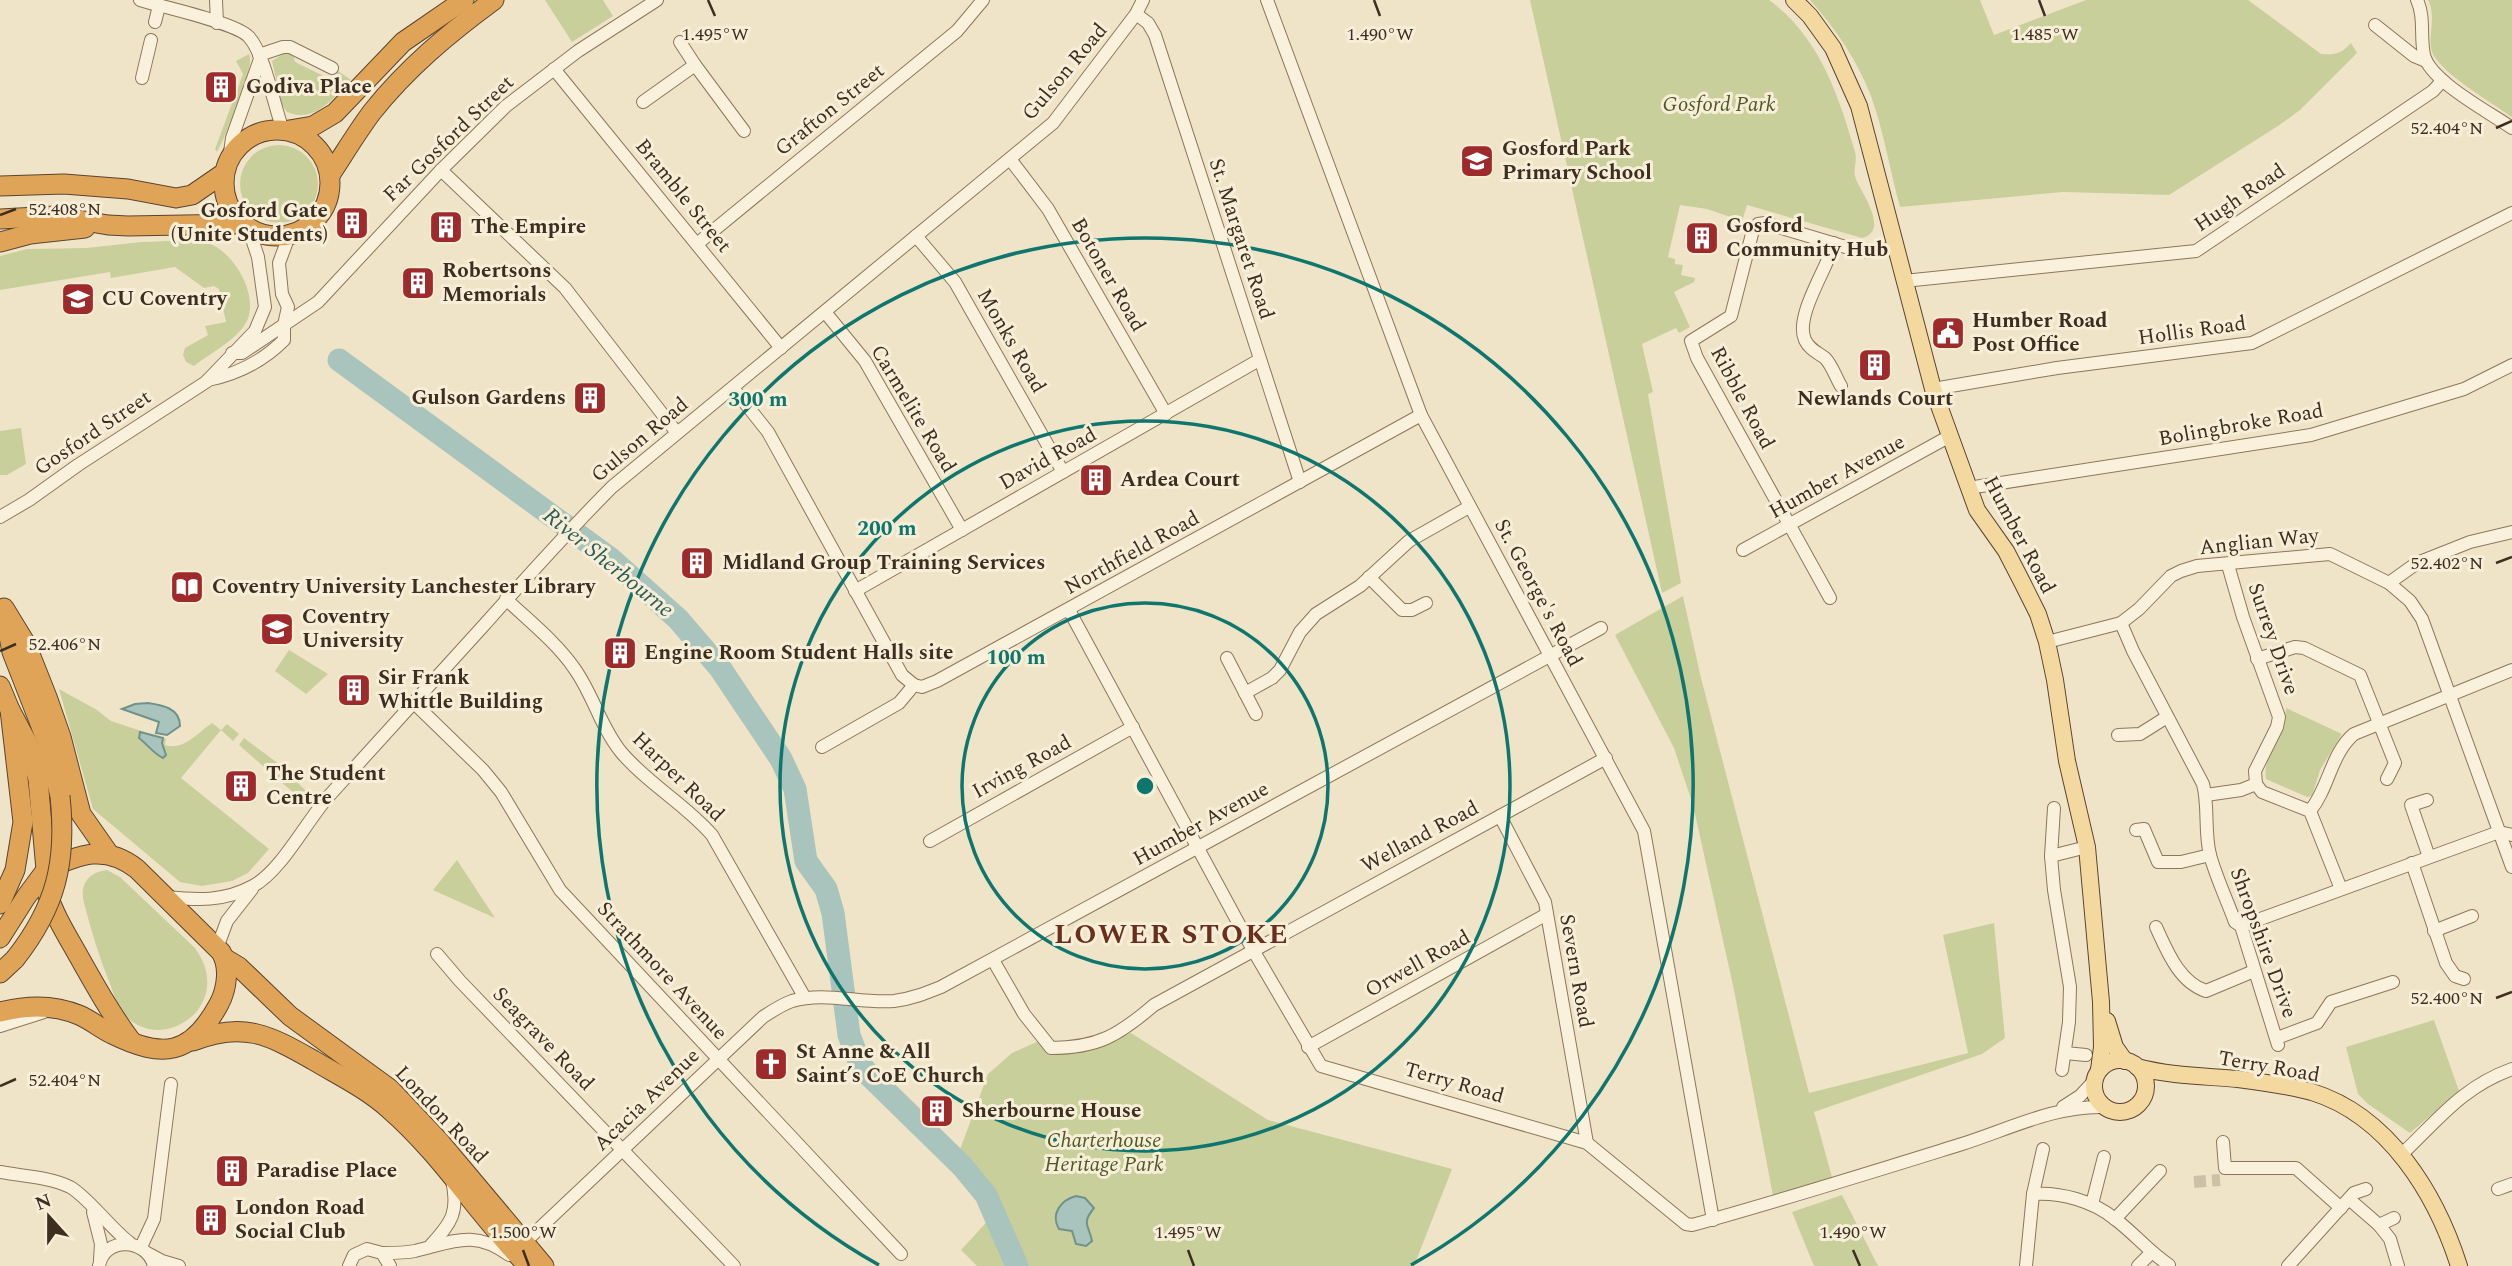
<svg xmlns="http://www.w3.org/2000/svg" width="2512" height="1266" font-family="Spectral,serif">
<rect width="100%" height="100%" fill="#f0e4c8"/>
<g fill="#c9cf9b">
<polygon points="545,0 603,0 613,16 572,42"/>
<path d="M 1530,0 L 1769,0 C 1819,36 1839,96 1855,152 C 1858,162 1852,169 1856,179 C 1862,194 1890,231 1862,238 L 1747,205 L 1742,221 L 1707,209 L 1680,205 L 1668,257 L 1675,259 L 1675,264 L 1683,265 L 1681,275 L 1695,278 L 1694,282 L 1674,292 L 1690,327 L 1679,333 L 1676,328 L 1642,344 L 1653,392 L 1648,394 L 1681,583 L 1662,593 Z"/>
<path d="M 1810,0 L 1980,0 L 1994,35 L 2086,0 L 2248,0 L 2321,54 C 2335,55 2341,54 2351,43 L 2357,53 L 2300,110 L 2278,126 L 2169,195 L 2063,192 L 1900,207 C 1890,171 1884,132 1871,96 C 1857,60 1836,29 1810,0 Z"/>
<path d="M 2428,0 L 2512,0 L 2512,117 C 2493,103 2434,70 2431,48 C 2429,32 2436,15 2428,0 Z"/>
<path d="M 286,52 L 293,54 L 295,62 L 332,80 L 338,71 L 351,80 C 334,98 314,124 287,112 L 282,105 L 272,61 Z"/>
<path d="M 249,54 C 256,68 226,136 217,152 L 215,149 L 243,74 L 236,61 Z"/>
<circle cx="279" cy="184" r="39"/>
<path d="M 142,242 C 162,242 187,238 207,243 C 234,250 263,300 244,326 C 233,342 209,354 194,366 L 186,362 L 183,355 L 185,348 L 208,335 L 205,326 L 226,322 L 219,289 L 214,286 L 204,288 L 175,267 L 111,278 L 110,272 L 0,290 L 0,256 L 27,249 L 86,248 Z"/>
<polygon points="21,428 26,464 7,475 0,475 0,431"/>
<polygon points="1683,596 1700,674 1809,1093 1968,1053 1943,935 1994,923 2005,1038 1982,1054 1814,1112 1832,1177 1773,1196 1734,990 1693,805 1674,748 1615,635"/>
<polygon points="289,650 328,674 306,694 275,671"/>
<path d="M 59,689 L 97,710 L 111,721 L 166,739 L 165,745 C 184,751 197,733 212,723 L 221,730 L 227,724 L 239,734 L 233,741 L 221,730 L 181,778 L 269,849 L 248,873 L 232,881 L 202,886 L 180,882 L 93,809 Z"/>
<path d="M 2286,708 L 2342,734 L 2320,770 L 2312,796 L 2307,797 L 2266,779 C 2262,755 2285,733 2286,708 Z"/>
<polygon points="244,738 279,764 271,773 239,745"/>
<polygon points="284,769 309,794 304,801 276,778"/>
<polygon points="457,860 495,918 433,890"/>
<path d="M 107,870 L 120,877 L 195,948 C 239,1009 153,1061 120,1008 C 116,1001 113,992 110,984 C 99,957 91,930 84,903 C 79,884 89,872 107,870 Z"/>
<polygon points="2434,1020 2459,1091 2410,1133 2368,1104 2358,1094 2346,1047"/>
<polygon points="1131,1033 1268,1120 1452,1169 1414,1266 977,1266 961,1250 994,1214 952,1171 988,1074 1012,1053 1041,1040 1051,1048"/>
<polygon points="1842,1195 1878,1266 1814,1266 1792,1212"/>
</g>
<g fill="#a9c4bc" stroke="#6f938a" stroke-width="2">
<path d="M 148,703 C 162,705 180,708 180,726 L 167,735 L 156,733 L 159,722 L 122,709 L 135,704 Z"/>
<path d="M 140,732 L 163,738 L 162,743 L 166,755 L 163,758 C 154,754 147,744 139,738 Z"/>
<path d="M 1076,1196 L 1085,1198 L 1094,1208 C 1081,1224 1089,1225 1092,1241 L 1086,1246 L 1076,1244 L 1072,1231 L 1059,1229 C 1050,1214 1061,1200 1076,1196 Z"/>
</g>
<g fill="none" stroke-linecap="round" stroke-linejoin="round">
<polyline stroke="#a9c4bc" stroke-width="23" points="339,360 611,559 678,619 720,668 781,759 795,789 806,861 826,889 833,913 849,1035 860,1064 869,1075 962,1166 986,1195 1017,1266"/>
<polyline stroke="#ccc0a6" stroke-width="12" stroke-dasharray="12 6" stroke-linecap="butt" points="2194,1182 2220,1180"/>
<g stroke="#8d765c" stroke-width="14">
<g id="minor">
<path d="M 140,0 C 163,7 237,23 249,37 C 265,55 274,106 283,130"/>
<polyline points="216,0 217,23"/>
<polyline points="1267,0 1421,415 1644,831 1713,1220"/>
<path d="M 2417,0 C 2425,17 2420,36 2424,55 C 2430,81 2489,112 2512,128"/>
<polyline points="1136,14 1148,23 1155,35 1300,482"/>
<polyline points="155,22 159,6"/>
<polyline points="2375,25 2414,56 2426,61"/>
<polyline points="259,55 283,47 290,47 332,68"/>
<polyline points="695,65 744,131"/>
<polyline points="554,69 781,348"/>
<polyline points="142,78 151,40"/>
<polyline points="643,102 695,65 680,42"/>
<polyline points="1010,159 1048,209 1166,414"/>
<polyline points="229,160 232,138 260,59"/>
<polyline points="441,170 565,288 677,433"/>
<polyline points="916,236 955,282 1063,472"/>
<path d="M 1834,243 C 1828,268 1794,316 1805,340 C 1810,350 1817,352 1825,358 C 1832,365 1836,378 1841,386"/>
<polyline points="697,244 957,31 983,0"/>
<polyline points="1904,281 2196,251 2433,91 2442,81"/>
<polyline points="825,312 865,361 962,530"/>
<polyline points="232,353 242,353 318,302 441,170 506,106 578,51 657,0"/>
<path d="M 208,380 C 238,374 263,361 284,340 L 284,325 L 288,307 L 282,294 L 279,263 L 289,236"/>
<polyline points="733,388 768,432 902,675 914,685"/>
<polyline points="1933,389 2057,368 2252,343 2512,213"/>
<polyline points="1968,488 2311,435 2464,389 2512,365"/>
<polyline points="0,517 29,500 78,465 206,382 255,331 265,307 258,257 249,230"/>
<polyline points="1743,550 1950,436"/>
<polyline points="2228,565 2243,617 2279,717 2277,727 2255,771 2256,784 2262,792 2310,811 2341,889"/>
<polyline points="1369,577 1402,610 1412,610 1426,603"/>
<polyline points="2389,583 2417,563 2470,542 2512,532"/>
<polyline points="855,591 1259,360"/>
<polyline points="1830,598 1697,358 1691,341 1731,316 1753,230 1758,224 1765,223 1859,251 1869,252 1896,248"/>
<path d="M 506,599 C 529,621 556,642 574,668 C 593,694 600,726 621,752 C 648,784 685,804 712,835 L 805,998"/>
<path d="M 1069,610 L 1253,950 L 1321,1066 L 1587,1143 L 1686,1224 L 1692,1225 C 1783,1200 1872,1172 1962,1144 C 2009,1129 2056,1105 2105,1107"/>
<path d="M 2121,623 L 2133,651 L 2203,784 C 2209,807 2204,831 2210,855 C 2216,877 2227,900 2235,922 L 2241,926 L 2278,1045"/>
<polyline points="2047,642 2121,623 2139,609 2171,576 2181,571 2197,566 2330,554 2389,583 2410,601 2422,619 2512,867"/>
<polyline points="1227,658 1256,714"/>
<polyline points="2257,659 2295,647 2304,648 2360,675 2395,763 2387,779"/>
<polyline points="914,685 922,687 937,681 1421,415"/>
<polyline points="1245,693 1272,678 1280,670 1300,632 1316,614 1360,586 1409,541 1469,507"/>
<polyline points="413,702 483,770 501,792 560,890 901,1254"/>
<polyline points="2118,735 2140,734 2167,717"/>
<polyline points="822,747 899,703 914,685"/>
<polyline points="2206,795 2241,790 2256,784"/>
<polyline points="2427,800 2411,805 2429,857"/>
<polyline points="2054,808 2051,856 2054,890 2070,987 2069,1022 2062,1070"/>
<path d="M 2310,811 C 2329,788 2331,753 2354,734 L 2512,670"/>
<polyline points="1500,816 1545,902 1587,1143"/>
<polyline points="2136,830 2144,829 2158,862 2181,862 2210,855"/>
<polyline points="930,841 1133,727"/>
<polyline points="2051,856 2087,847"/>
<polyline points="2412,863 2446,963 2455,976 2464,979"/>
<path d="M 165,897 C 197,900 224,902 253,886 C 281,871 306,822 328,797 C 380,739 433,682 485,624 C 527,577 568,531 612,487 L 1053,123 L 1136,14 L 1143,0"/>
<polyline points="2241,926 2499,832 2512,835"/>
<path d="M 2156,927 C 2167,951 2179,982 2206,991 L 2254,971"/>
<polyline points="2434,931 2472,916"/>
<polyline points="217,948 227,921 252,889"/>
<polyline points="437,954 460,981 734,1266"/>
<path d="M 993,960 L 1024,1014 L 1051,1048 C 1098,1048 1119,1035 1154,1005 L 1606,758"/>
<polyline points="0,1026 44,1012"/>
<polyline points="2277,1038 2317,1023 2331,1002 2393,982"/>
<polyline points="1308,1047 1547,914"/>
<polyline points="2065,1053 2086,1055"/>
<polyline points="2063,1107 2080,1096 2094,1081"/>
<polyline points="2223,1142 2225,1168 2296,1168 2341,1208"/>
<path d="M 2401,1155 C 2438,1120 2462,1087 2512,1069"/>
<path d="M 0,1172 C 22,1176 50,1177 70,1187 C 88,1197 111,1229 130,1243"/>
<polyline points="2498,1189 2512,1184"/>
<path d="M 2033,1194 C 2061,1192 2093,1201 2115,1219 C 2134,1233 2149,1252 2169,1265"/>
<polyline points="2349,1199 2379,1225 2390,1239 2398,1266"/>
<polyline points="2092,1204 2104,1157"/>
<polyline points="93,1212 101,1244 100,1259"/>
<polyline points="2115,1219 2160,1171"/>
<polyline points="2379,1225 2394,1218"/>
<path d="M 524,1243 L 763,1017 C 772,1011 781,1005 792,1001 C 825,991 860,1004 894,1001 C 911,999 926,993 941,987 L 1601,628"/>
<path d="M 431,1245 C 452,1222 459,1212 452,1180"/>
<polyline points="141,1247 154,1219 171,1084"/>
<path d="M 382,1253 C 393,1253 405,1253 415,1251 C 453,1242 474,1229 509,1255"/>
<polyline points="149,1254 162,1261 179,1266"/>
<path d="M 99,1266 C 104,1236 147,1238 154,1266"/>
<polyline points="349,1266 354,1255 367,1249 382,1253 390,1266"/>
<polyline points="2026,1266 2033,1194 2043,1149"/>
<polyline points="2138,1266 2151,1253"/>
<polyline points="2288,1266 2354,1193 2366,1189"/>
</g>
</g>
<g stroke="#5b4430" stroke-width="18">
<g id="major">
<polyline points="1794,0 1810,16 1833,48 1859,106 1933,389 1977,510 2006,551 2022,582 2038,614 2047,642 2055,680 2067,761 2087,847 2101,1002 2102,1047 2099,1070"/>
<polyline points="2107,1021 2115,1047 2125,1061"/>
<circle cx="2120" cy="1086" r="26"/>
<path d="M 2137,1067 C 2171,1076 2204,1076 2238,1079 C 2261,1082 2291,1086 2312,1092 C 2389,1116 2436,1194 2459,1266"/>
</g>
</g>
<g stroke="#5b4430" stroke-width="21">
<g id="highway">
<circle cx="277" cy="183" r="53"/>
<polyline points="289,130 313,126 335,113 403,42 464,0"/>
<path d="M 330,175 C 344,154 357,132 372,112 C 407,68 449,33 494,0"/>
<polyline points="0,186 64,184 128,189 176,198 192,195 224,173"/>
<polyline points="0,219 55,216 108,225 128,226 240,224"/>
<polyline points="0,242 30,234 85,228"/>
<polyline points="4,608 26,644 47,697 61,737 81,814 109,854"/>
<polyline points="6,621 12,652 46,739 60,796"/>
<polyline points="0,686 10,710 23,822 15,870 0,904"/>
<path d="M 46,889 C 52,910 63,929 74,948 C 92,980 110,1013 132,1042"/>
<polyline points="0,938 26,897 46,870 38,779 28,744 10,710"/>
<polyline points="224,958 239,967 290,1016 390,1089 440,1142 544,1266"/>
<polyline points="0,973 15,959"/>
<path d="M 0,1012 C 27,1005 53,1004 79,1015 C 91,1020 101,1029 112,1034 C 163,1059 191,1056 219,1004 C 227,989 230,967 221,952 L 137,869 C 105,844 79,854 46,870"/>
<path d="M 193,1041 C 243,1021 269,1035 313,1060 C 338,1075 367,1089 389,1109 C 442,1155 479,1216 527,1265"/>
</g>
</g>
<use href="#minor" stroke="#faf1dc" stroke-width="12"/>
<use href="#major" stroke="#f3d9a0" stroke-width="16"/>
<use href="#highway" stroke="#e0a458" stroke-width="19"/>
<g stroke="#5b4430" stroke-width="21" stroke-linecap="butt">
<path id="highway-bridge" d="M 15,959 C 56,907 67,862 60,796"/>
</g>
<use href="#highway-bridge" stroke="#e0a458" stroke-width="19"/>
</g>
<path fill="none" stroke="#3d2e20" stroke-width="2.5" d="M 708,0 L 715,16M 1374,0 L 1380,16M 2039,0 L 2045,16M 2496,128 L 2512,121M 0,215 L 16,209M 2496,563 L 2512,557M 0,651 L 16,644M 2496,998 L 2512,992M 0,1086 L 16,1079M 523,1250 L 529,1266M 1188,1250 L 1194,1266M 1853,1250 L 1860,1266"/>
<g fill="none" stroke="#0f766e" stroke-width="3.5">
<circle cx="1145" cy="786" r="183"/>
<circle cx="1145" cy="786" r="365"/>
<path d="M879 1265A548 548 0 1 1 1411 1265"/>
</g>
<defs>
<g id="building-square" transform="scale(1.75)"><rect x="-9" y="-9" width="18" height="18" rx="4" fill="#9e2a2b" stroke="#f7eed8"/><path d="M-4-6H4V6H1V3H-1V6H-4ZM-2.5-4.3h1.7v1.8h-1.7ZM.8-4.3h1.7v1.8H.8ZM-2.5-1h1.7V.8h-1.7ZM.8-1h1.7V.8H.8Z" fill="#fff"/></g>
<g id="school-square" transform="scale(1.75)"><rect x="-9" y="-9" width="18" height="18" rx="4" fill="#9e2a2b" stroke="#f7eed8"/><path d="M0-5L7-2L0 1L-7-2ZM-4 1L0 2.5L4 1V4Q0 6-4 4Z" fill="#fff"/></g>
<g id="university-square" transform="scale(1.75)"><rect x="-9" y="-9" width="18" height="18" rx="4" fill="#9e2a2b" stroke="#f7eed8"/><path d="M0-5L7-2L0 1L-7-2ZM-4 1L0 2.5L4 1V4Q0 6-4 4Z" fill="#fff"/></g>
<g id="civic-square" transform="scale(1.75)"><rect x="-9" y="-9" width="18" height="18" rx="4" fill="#9e2a2b" stroke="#f7eed8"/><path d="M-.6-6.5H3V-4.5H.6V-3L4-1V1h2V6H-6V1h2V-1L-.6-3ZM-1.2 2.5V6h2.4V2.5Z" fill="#fff"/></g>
<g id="library-square" transform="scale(1.75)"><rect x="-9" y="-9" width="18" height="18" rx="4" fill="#9e2a2b" stroke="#f7eed8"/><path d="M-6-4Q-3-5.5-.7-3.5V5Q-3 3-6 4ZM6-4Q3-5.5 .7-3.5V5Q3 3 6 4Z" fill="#fff"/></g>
<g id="church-square" transform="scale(1.75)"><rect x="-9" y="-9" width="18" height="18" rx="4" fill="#9e2a2b" stroke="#f7eed8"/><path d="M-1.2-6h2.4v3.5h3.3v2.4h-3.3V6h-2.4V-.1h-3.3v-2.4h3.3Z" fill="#fff"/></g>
</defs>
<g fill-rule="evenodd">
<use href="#building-square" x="221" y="87"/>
<use href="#school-square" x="1477" y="161"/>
<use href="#building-square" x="352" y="223"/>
<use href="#building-square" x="446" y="227"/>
<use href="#building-square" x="1702" y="238"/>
<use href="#building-square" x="418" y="283"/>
<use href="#university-square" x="78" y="299"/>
<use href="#civic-square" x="1948" y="333"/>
<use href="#building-square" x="1875" y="365"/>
<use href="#building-square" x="590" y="398"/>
<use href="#building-square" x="1096" y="480"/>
<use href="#building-square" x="697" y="563"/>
<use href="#library-square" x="187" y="587"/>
<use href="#university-square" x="277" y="629"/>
<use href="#building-square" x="620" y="653"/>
<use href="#building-square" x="354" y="690"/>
<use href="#building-square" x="241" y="786"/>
<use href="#church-square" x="771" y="1064"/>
<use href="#building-square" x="937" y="1111"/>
<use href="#building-square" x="232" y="1171"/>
<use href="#building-square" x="211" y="1220"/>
</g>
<g text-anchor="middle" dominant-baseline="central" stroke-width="6" stroke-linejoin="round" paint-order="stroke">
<g font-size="21" fill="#3d2e20" stroke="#f7eed8">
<text transform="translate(1065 72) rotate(-50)">Gulson Road</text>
<text transform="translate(830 110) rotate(-39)">Grafton Street</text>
<text transform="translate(449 139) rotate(-44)">Far Gosford Street</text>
<text transform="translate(683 196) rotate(51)">Bramble Street</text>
<text transform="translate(2240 198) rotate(-34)">Hugh Road</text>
<text transform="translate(1241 239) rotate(72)">St. Margaret Road</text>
<text transform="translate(1108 275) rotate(60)">Botoner Road</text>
<text transform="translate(2192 331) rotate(-8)">Hollis Road</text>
<text transform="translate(1011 341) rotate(60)">Monks Road</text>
<text transform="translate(1742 398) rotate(62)">Ribble Road</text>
<text transform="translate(913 409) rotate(59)">Carmelite Road</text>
<text transform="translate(2241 425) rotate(-10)">Bolingbroke Road</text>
<text transform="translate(93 433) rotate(-34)">Gosford Street</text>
<text transform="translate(640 440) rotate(-40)">Gulson Road</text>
<text transform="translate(1048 459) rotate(-29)">David Road</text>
<text transform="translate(1837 477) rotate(-29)">Humber Avenue</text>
<text transform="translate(2019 535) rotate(62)">Humber Road</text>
<text transform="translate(2259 542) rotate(-6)">Anglian Way</text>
<text transform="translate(1132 553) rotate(-29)">Northfield Road</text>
<text transform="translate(1538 593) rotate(62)">St. George's Road</text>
<text transform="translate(2273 639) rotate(71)">Surrey Drive</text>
<text transform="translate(1022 767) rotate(-29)">Irving Road</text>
<text transform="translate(678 777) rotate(44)">Harper Road</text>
<text transform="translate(1201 824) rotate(-29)">Humber Avenue</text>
<text transform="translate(1420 837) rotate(-28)">Welland Road</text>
<text transform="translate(2263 943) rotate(70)">Shropshire Drive</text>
<text transform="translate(1418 964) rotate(-29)">Orwell Road</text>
<text transform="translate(662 971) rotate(47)">Strathmore Avenue</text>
<text transform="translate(1576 971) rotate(80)">Severn Road</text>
<text transform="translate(543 1039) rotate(46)">Seagrave Road</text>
<text transform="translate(2269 1067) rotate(10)">Terry Road</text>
<text transform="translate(1454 1083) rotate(16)">Terry Road</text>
<text transform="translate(647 1100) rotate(-44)">Acacia Avenue</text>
<text transform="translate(441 1115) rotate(47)">London Road</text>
</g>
<g font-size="21" font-weight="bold" fill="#3d2e20" stroke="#f7eed8" text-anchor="start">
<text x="246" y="87">Godiva Place</text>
<text x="1502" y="149">Gosford Park<tspan x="1502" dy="24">Primary School</tspan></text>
<text x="328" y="211" text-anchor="end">Gosford Gate<tspan x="328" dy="24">(Unite Students)</tspan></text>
<text x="1726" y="226">Gosford<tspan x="1726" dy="24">Community Hub</tspan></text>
<text x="471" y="227">The Empire</text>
<text x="442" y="271">Robertsons<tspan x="442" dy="24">Memorials</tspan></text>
<text x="102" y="299">CU Coventry</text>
<text x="1972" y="321">Humber Road<tspan x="1972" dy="24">Post Office</tspan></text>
<text x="566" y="398" text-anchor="end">Gulson Gardens</text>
<text x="1875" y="399" text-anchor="middle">Newlands Court</text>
<text x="1120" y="480">Ardea Court</text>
<text x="722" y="563">Midland Group Training Services</text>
<text x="212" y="587">Coventry University Lanchester Library</text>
<text x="302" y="617">Coventry<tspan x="302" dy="24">University</tspan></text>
<text x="644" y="653">Engine Room Student Halls site</text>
<text x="378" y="678">Sir Frank<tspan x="378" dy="24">Whittle Building</tspan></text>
<text x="266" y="774">The Student<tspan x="266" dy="24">Centre</tspan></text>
<text x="796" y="1052">St Anne &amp; All<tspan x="796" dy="24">Saint’s CoE Church</tspan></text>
<text x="962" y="1111">Sherbourne House</text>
<text x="256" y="1171">Paradise Place</text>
<text x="235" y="1208">London Road<tspan x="235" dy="24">Social Club</tspan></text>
</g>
<g font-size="21" font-style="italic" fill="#4d5a26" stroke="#f7eed8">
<text x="1719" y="105">Gosford Park</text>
<text x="1104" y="1141">Charterhouse<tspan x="1104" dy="24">Heritage Park</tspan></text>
</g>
<g font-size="23" font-style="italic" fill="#2f5d5a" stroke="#f7eed8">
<text transform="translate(608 563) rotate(39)">River Sherbourne</text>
</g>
<g font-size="28" font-weight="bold" letter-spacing="2" fill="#6b2e1e" stroke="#f7eed8">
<text x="1172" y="934">LOWER STOKE</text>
</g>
</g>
<g font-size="18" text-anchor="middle" fill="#3d2e20" stroke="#f7eed8" stroke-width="6" stroke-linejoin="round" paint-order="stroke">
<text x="715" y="40">1.495°W</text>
<text x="1380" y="40">1.490°W</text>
<text x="2045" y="40">1.485°W</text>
<text x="2447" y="134">52.404°N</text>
<text x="65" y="215">52.408°N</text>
<text x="2447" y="569">52.402°N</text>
<text x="65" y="650">52.406°N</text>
<text x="2447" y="1004">52.400°N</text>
<text x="65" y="1086">52.404°N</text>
<text x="523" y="1238">1.500°W</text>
<text x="1188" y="1238">1.495°W</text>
<text x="1853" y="1238">1.490°W</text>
</g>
<circle cx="1145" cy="786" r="10" fill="#0f766e" stroke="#f7eed8" stroke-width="3.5"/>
<g font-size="21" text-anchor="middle" font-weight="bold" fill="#0f766e" stroke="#f7eed8" stroke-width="6" stroke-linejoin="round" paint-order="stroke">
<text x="758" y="406">300 m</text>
<text x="887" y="535">200 m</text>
<text x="1016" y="664">100 m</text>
</g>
<g transform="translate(49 1217) rotate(339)" stroke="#f7eed8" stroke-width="5" paint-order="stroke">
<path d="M0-5L12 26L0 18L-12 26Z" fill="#3d2e20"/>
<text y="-10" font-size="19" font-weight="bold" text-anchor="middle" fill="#3d2e20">N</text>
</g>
</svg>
